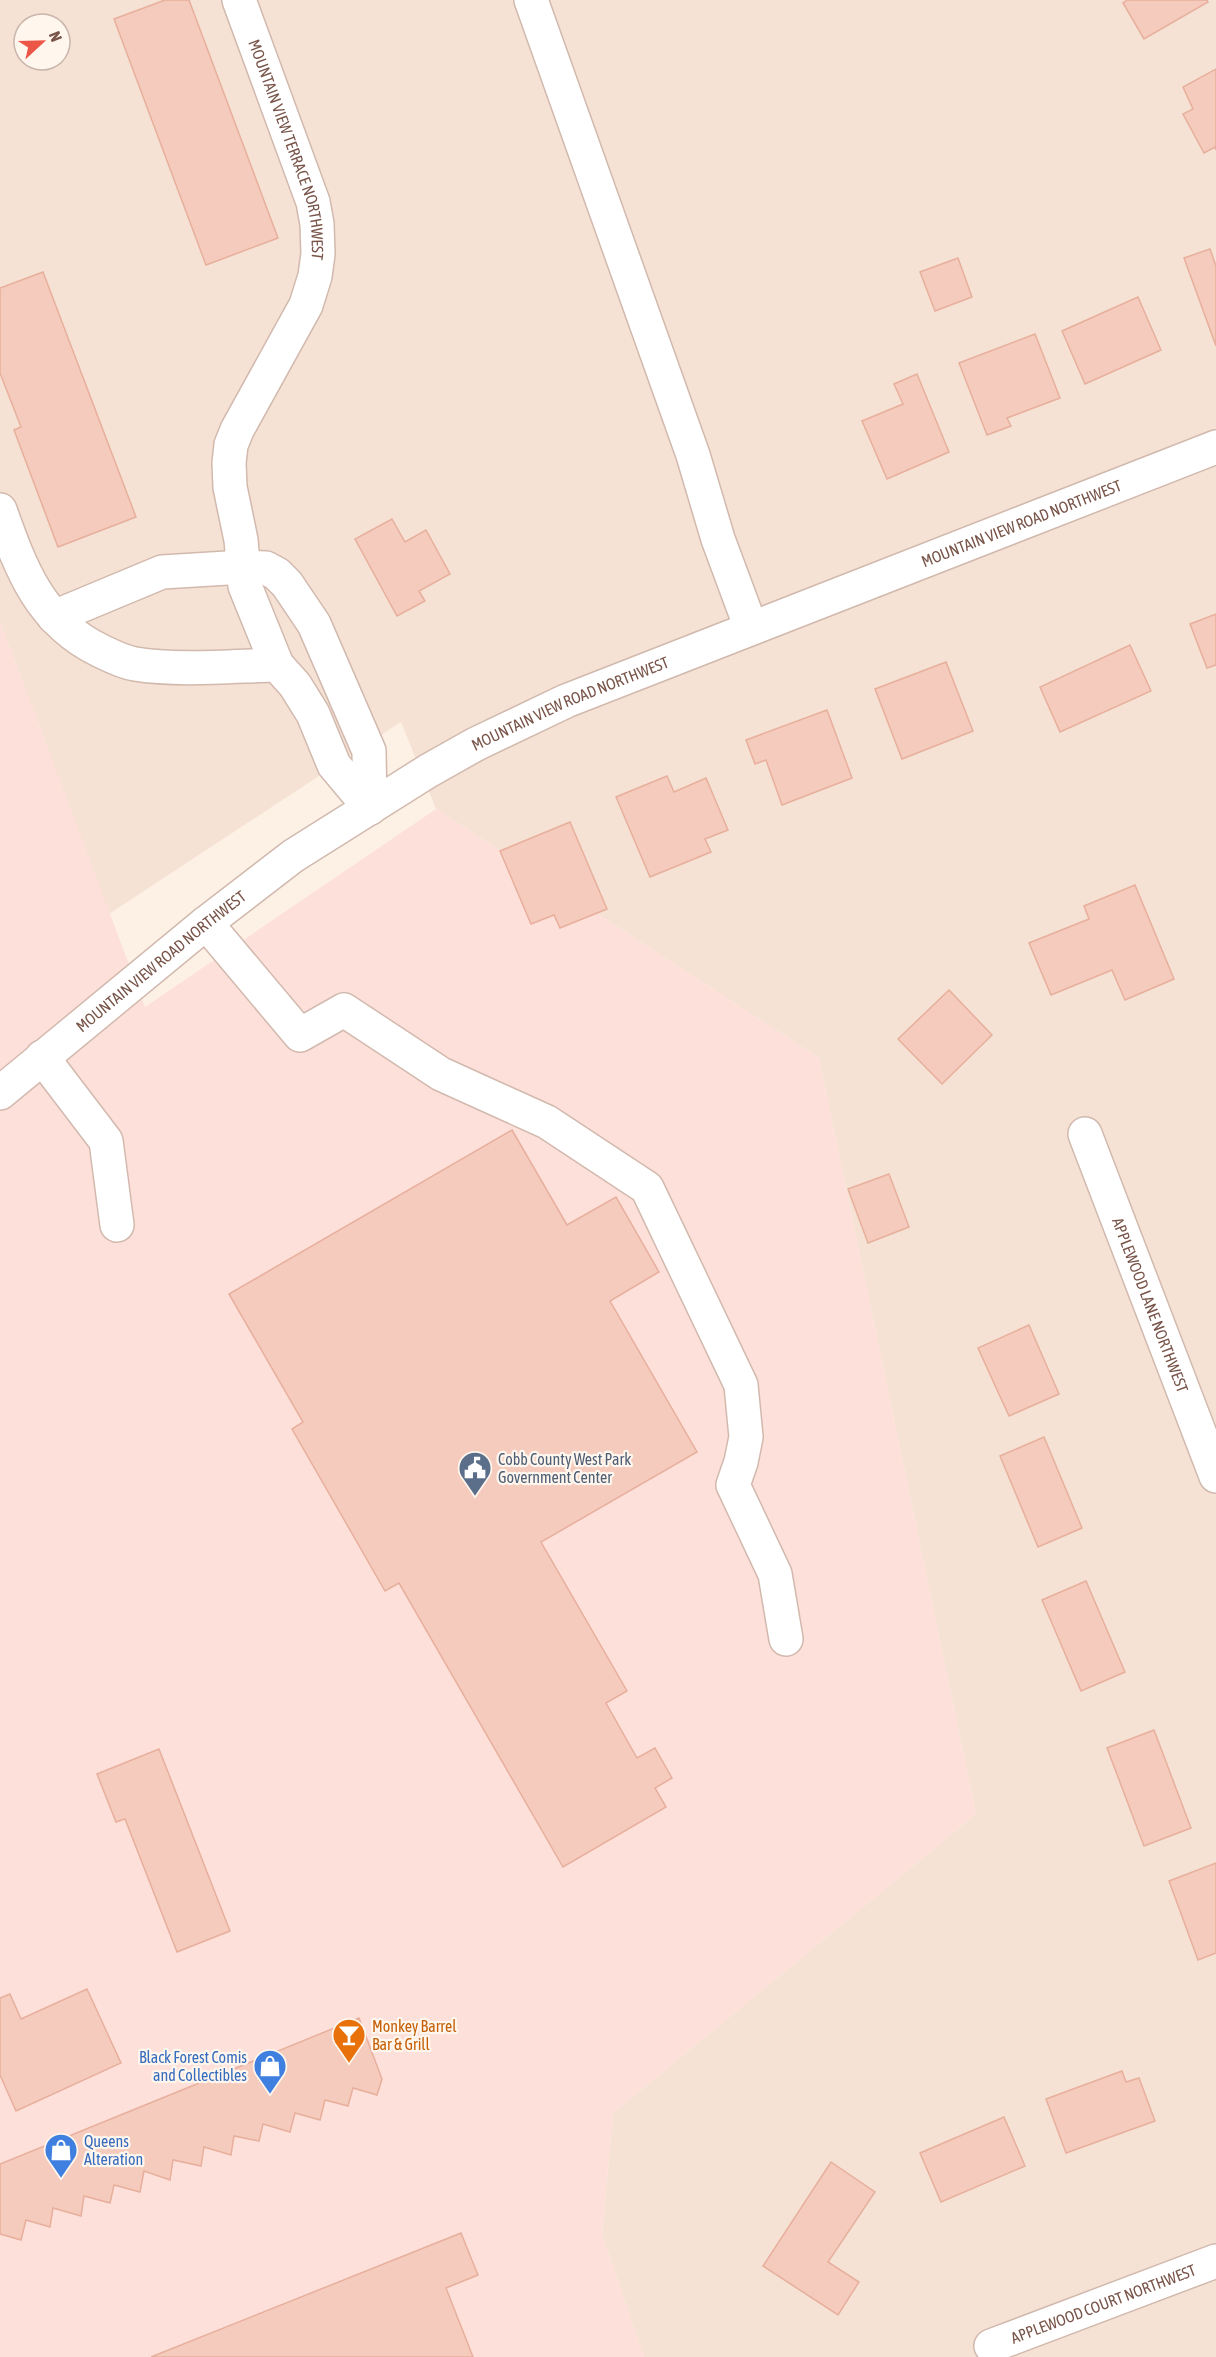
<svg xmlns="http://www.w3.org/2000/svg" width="1216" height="2357" font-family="'Asap Condensed',sans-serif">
<rect width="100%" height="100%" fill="#fdf1e6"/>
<path fill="#f5e2d4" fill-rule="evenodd" d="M 0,0 L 1216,0 L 1216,2357 L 644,2357 L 602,2234 L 613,2113 L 976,1814 L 819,1058 L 436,809 L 401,722 L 109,914 L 0,621 ZM 24,24 L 60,24 L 60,60 L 24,60 Z"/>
<polygon fill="#fee0da" points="0,621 145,1007 436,809 819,1058 976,1814 613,2113 602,2234 644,2357 0,2357"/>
<g fill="#f4cbbd" stroke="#e7af9c" stroke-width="1.5">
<polygon points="165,0 189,0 278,238 206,265 114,19"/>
<polygon points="1127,0 1207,0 1208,2 1144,39 1123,3"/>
<polygon points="1216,69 1216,150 1215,147 1204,153 1183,114 1193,109 1183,87"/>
<polygon points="1210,249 1216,266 1216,346 1184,258"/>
<polygon points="958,258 972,297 935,311 920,272"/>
<polygon points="43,272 136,517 58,547 14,430 21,427 0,373 0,288"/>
<polygon points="1138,297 1161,350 1085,384 1062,331"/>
<polygon points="1035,334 1060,398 1007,418 1011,426 987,435 959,363"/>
<polygon points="917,374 949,452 887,479 862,421 903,404 894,384"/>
<polygon points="392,519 405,542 426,530 450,574 419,591 425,601 397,616 355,539"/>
<polygon points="1216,614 1216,665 1207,668 1190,624"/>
<polygon points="1130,645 1151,691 1060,732 1040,687"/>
<polygon points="946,662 973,731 902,759 875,689"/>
<polygon points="827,710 852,778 782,805 766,760 755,764 746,740"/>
<polygon points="667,776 674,792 706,778 728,830 705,839 711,852 650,877 616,797"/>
<polygon points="570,822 607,909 560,928 554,915 531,924 500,851"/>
<polygon points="1135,885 1174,979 1125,1000 1112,970 1051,995 1029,943 1089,919 1084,906"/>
<polygon points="949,990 992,1035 942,1084 898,1039"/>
<polygon points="512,1130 567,1225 616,1197 659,1272 610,1301 697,1452 541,1542 627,1691 606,1703 637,1758 655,1748 672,1778 655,1788 666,1807 563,1867 399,1583 385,1591 292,1429 303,1422 229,1294"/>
<polygon points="889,1174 909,1227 868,1243 848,1189"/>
<polygon points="1029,1325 1059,1394 1009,1416 978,1348"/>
<polygon points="1044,1437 1082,1528 1038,1547 1000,1456"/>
<polygon points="1086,1581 1125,1672 1081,1691 1042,1600"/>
<polygon points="1154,1730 1191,1828 1144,1846 1107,1748"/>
<polygon points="159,1749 230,1931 177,1952 125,1819 116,1822 97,1774"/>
<polygon points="1216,1863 1216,1953 1198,1960 1169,1881"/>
<polygon points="87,1989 121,2063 16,2111 0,2075 0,1998 10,1994 21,2019"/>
<polygon points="359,2018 382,2079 377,2095 353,2088 348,2106 325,2100 320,2120 295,2113 290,2132 263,2124 259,2141 234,2136 231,2155 204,2147 201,2166 173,2160 170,2180 144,2171 140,2192 114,2185 110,2203 84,2196 81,2216 53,2208 50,2227 26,2220 21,2240 0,2234 0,2164"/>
<polygon points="1122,2071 1126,2082 1139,2078 1155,2121 1066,2153 1046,2099"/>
<polygon points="1004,2117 1025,2166 941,2202 920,2153"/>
<polygon points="831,2162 875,2192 828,2262 859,2282 838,2315 763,2266"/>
<polygon points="461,2233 478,2275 446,2288 473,2357 151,2357"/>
</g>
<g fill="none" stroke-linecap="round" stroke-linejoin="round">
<g stroke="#d2b9ae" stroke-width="36">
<g id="minor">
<path id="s1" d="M 239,0 L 313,202 L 317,224 L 318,254 L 315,276 L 306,305 L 237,430 L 231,445 L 229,463 L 230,487 L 241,540 L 245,586 L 277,665 L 295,685 L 313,714 L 334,765 L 370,808"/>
<polyline points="531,0 693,455 718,539 751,628"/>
<path d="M 0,510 C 21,569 40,622 101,651 C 111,656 123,662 135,664 C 177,671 234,666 277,665"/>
<polyline points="54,617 162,572 244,567 266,568 277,574 287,584 314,624 369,751 370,808"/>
<polyline points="206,923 300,1035 344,1010 441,1074 547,1122 647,1188 741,1385 746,1437 741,1462 733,1485 775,1574 786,1639"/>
<polyline points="42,1057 106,1141 117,1225"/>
<path id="s2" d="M 0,1093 L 206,923 L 293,856 L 428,771 L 476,744 L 566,701 L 1216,447"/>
<path id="s3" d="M 1085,1134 L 1216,1476"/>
<path id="s4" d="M 991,2346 L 1216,2261"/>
</g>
</g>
<use href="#minor" stroke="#fff" stroke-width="33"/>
</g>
<defs>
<g id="civic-pin" transform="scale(1.725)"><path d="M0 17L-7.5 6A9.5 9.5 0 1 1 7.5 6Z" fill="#5c6f8a" stroke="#fff6ed"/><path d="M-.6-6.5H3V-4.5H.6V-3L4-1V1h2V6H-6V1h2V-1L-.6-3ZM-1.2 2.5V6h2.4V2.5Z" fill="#fff"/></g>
<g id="bar-pin" transform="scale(1.725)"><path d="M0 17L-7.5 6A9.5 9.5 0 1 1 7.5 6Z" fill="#e8710a" stroke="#fff6ed"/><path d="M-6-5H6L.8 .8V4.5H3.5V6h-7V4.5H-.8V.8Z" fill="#fff"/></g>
<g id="shop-pin" transform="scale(1.725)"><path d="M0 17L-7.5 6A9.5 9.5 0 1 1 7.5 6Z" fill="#3f7fe0" stroke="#fff6ed"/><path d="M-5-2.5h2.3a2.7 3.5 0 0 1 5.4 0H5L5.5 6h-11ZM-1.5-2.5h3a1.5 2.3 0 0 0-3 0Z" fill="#fff"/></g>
</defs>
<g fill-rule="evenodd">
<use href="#civic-pin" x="475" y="1468"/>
<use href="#bar-pin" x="349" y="2035"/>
<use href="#shop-pin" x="270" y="2066"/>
<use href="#shop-pin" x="61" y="2150"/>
</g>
<g text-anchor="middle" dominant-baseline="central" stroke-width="4.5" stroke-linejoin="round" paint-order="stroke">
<g font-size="16" fill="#785449" stroke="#fff6ed">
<text stroke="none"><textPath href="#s1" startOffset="158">MOUNTAIN VIEW TERRACE NORTHWEST</textPath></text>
<text stroke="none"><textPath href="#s2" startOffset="1180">MOUNTAIN VIEW ROAD NORTHWEST</textPath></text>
<text stroke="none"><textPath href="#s2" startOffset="694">MOUNTAIN VIEW ROAD NORTHWEST</textPath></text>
<text stroke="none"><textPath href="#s2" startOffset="208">MOUNTAIN VIEW ROAD NORTHWEST</textPath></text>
<text stroke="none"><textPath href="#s3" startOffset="183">APPLEWOOD LANE NORTHWEST</textPath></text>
<text stroke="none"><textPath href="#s4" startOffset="120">APPLEWOOD COURT NORTHWEST</textPath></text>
</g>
<g font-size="16" fill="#4e5e75" stroke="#fff6ed" text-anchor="start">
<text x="498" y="1459">Cobb County West Park<tspan x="498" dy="18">Government Center</tspan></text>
</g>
<g font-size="16" fill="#c56008" stroke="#fff6ed" text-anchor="start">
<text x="372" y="2026">Monkey Barrel<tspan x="372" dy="18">Bar &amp; Grill</tspan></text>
</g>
<g font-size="16" fill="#366cbe" stroke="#fff6ed" text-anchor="end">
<text x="247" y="2057">Black Forest Comis<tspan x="247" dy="18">and Collectibles</tspan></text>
<text x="84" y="2141" text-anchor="start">Queens<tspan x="84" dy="18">Alteration</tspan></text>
</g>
</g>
<g transform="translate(42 42) rotate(68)"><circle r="28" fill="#fff6ed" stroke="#c9b5ab" stroke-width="1.5"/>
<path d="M0-4.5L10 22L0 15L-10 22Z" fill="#ec5647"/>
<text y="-9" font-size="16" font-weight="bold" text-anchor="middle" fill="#785449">N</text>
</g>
</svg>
